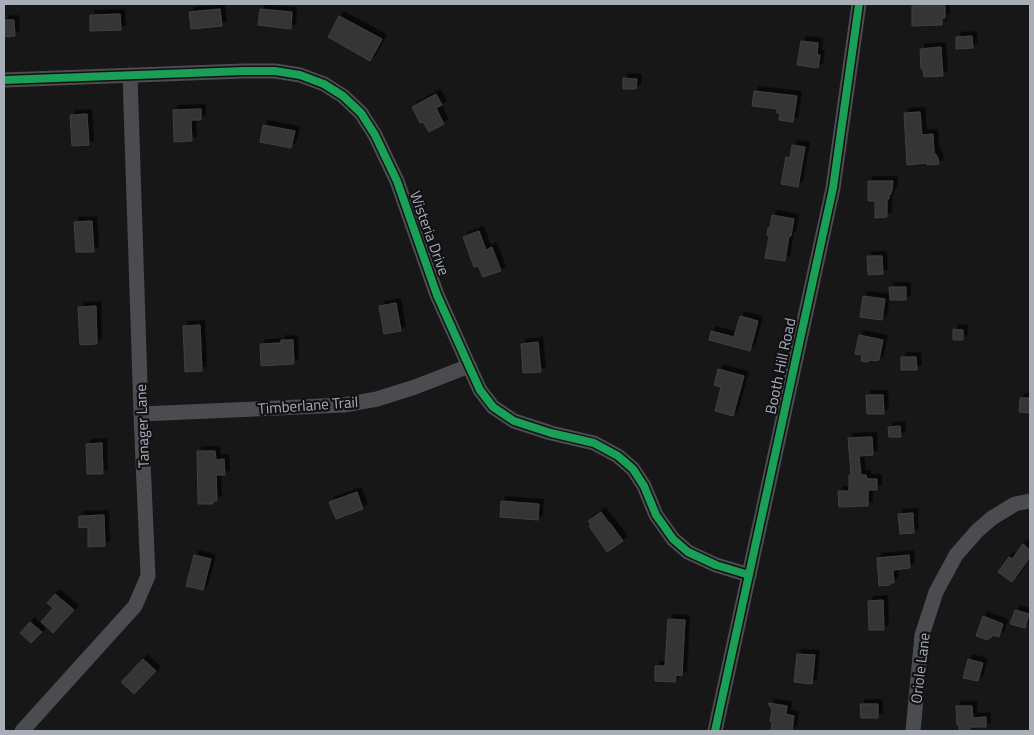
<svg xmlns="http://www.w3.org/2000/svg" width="1034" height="735" font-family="'Titillium Web',sans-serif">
<defs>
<filter id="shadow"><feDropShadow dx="4.5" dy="-4.5" stdDeviation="0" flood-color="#0009"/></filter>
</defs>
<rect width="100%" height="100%" fill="#171717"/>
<g fill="#353536" stroke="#3f4043" filter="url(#shadow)">
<polygon points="912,6 945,6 945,18 942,19 942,25 912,26"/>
<polygon points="220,9 222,26 191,29 189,12"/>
<polygon points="260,9 292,12 291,29 258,25"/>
<polygon points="120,14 121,30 90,31 90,15"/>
<polygon points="339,16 382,39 370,61 328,37"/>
<polygon points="4,20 14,20 15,36 4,37"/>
<polygon points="972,36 973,48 956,49 956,37"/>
<polygon points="801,41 818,43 817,55 820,55 818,68 797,65"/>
<polygon points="941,47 943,76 924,77 923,69 921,69 920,49"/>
<polygon points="623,78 637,79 636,89 623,89"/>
<polygon points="754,91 797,96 793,122 779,120 780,113 777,113 777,109 752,106"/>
<polygon points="436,94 442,105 436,108 444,124 429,132 423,122 420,123 412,107"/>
<polygon points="201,109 201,120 191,120 192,141 174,142 173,110"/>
<polygon points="920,112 922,135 933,134 934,152 938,158 939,164 927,165 927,163 907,165 904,113"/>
<polygon points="87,114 89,145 72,146 70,115"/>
<polygon points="263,125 295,131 291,148 260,142"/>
<polygon points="792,145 805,147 798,187 781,184 786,157 790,158"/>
<polygon points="868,181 893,181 892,191 891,191 891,194 889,194 889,199 887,199 887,217 875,218 875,201 868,201"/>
<polygon points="772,215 794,219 791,236 789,236 785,261 765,258 769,236 767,235 768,228 770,227"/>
<polygon points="92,221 94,252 76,252 74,222"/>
<polygon points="479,231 486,250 492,247 501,271 483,277 478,266 474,267 463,237"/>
<polygon points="867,256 882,256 883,274 868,275"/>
<polygon points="889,287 906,287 906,300 890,300"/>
<polygon points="863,296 885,299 882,320 860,317"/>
<polygon points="396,303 401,331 384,334 379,306"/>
<polygon points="96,306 97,344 80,345 78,307"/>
<polygon points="740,316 758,321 750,351 709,340 711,331 734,337"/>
<polygon points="200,325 202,371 185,372 183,326"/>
<polygon points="953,329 963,330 963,340 953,340"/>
<polygon points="859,335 883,340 879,360 875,361 870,360 868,362 861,361 862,355 855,354"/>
<polygon points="281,340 293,340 294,364 261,366 260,344 281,343"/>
<polygon points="538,342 541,372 523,373 521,344"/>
<polygon points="901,357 916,357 917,370 901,370"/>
<polygon points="718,369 744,376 733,416 715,411 721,387 714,385"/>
<polygon points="866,395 883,395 884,414 867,414"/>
<polygon points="1020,398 1030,398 1030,413 1019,412"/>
<polygon points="900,426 901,437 889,437 888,427"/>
<polygon points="872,437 873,455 859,456 861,475 866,475 867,479 877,479 877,490 868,490 868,506 839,507 838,491 849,491 849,475 851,475 848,438"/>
<polygon points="102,443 103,474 87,474 86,444"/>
<polygon points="197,451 215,451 216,460 224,459 225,475 216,475 217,501 213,501 213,504 198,504"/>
<polygon points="357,492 363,509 336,519 329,502"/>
<polygon points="501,501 539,504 538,520 500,517"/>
<polygon points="601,512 609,523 610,523 623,541 607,552 589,526 591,525 588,521"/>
<polygon points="913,513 914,533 900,534 898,514"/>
<polygon points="104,515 105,546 88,547 88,527 79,528 79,516"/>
<polygon points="1023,544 1030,550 1030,557 1012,582 998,572 1009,557 1012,559"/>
<polygon points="194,555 211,559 203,590 186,586"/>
<polygon points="909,555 910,568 893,570 894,583 890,583 890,585 879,586 877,558"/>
<polygon points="55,594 74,610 53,633 41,622 53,608 47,603"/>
<polygon points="883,600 884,630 869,630 868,601"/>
<polygon points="1015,610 1029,614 1025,628 1010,624"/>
<polygon points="983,616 1003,624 999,637 993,635 991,638 989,637 988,640 976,636"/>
<polygon points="668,619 685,620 682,676 676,675 675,682 655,681 655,666 665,666"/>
<polygon points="30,622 42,632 31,643 20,633"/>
<polygon points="797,654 815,655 812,684 794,682"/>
<polygon points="143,659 156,671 134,694 121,682"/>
<polygon points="968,659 983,663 978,681 963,678"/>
<polygon points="768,703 787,706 786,714 794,716 792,731 771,730 772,722 770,721 772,710"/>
<polygon points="860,704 878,704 878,718 861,718"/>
<polygon points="956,706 972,706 973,718 986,717 986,727 970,727 970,731 959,731 959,725 957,725"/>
</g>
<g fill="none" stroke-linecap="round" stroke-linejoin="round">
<g stroke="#4b4c50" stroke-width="15">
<polyline points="4,80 243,71 275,71 300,75 324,84 343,96 361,113 375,135 397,181 437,295 469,366 480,390 493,407 514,421 551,433 594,443 618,456 633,469 644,486 656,515 673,539 688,552 716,565 749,575"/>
<polyline points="141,414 344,405 377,399 415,387 469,366"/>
<polyline points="22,731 135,606 148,576 141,414 130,75"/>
<polyline points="715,731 833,188 859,4"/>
<polyline points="913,731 922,635 936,592 956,555 977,531 992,518 1015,504 1030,501"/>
</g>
<g stroke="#111113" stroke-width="11">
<g id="cycleway">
<polyline points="4,80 243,71 275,71 300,75 324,84 343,96 361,113 375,135 397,181 437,295 469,366 480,390 493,407 514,421 551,433 594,443 618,456 633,469 644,486 656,515 673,539 688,552 716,565 749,575"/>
<polyline points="715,731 833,188 859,4"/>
</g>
</g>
<use href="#cycleway" stroke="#1a9f57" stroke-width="8"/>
</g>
<g text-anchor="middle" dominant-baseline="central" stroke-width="4.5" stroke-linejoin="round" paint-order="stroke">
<g font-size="15" fill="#a8adb8" stroke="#111113">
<text transform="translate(430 233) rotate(70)">Wisteria Drive</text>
<text transform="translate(780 366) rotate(-78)">Booth Hill Road</text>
<text transform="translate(308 405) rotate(-4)">Timberlane Trail</text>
<text transform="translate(142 426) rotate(-92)">Tanager Lane</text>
<text transform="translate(920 668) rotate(-83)">Oriole Lane</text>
</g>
</g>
<rect width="1034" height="735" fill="none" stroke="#a8adb8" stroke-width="10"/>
</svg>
